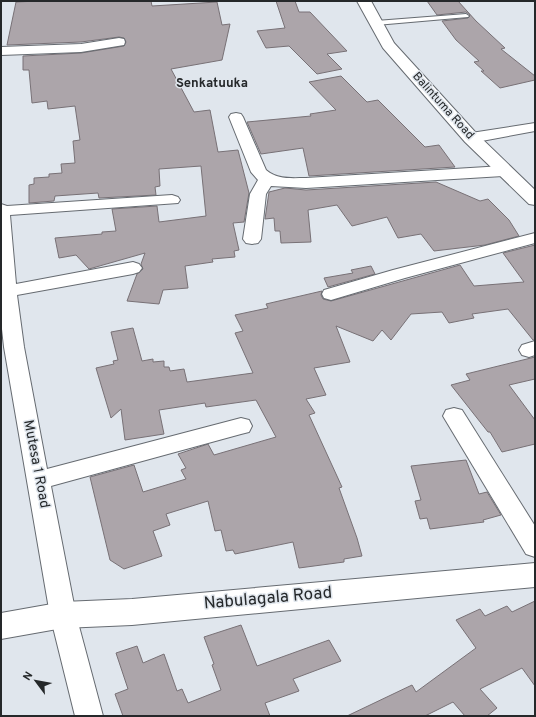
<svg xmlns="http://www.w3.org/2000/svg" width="536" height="717" font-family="Overpass,sans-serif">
<rect width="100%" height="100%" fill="#e0e6ed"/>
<g fill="#aca5aa" stroke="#787176">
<polygon points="38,1 151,1 152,6 217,2 222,25 230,24 222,60 171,69 194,112 210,110 218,152 238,150 249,193 244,222 233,223 239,250 234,251 235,257 212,259 213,262 185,266 188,288 163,290 159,304 127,301 137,274 143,269 141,264 145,253 89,269 76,255 59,258 55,238 102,234 102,232 116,231 112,209 157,206 159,222 206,216 201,166 159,169 160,186 155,187 156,195 99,198 98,193 55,196 54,201 29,203 29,185 34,184 34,178 49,177 49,174 62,173 61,164 75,163 73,141 80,140 75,106 48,109 47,101 32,103 29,70 23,70 23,56 81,53 124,46 126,42 124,38 119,37 81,42 7,45 16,2"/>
<polygon points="276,1 295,1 299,12 310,12 347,51 327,54 342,69 317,74 289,46 266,48 257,31 285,28"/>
<polygon points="427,1 458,1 476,21 505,48 501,49 535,76 535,80 500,88 481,71 484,71 474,62 479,61 456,40 442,21 468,18 470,15 466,12 437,15"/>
<polygon points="341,76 367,102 378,100 425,147 439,145 455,167 309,176 303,148 261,154 247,122 311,116 310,114 336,110 309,82"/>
<polygon points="436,182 480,201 488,199 509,220 519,236 485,245 434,251 421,234 398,238 387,217 352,226 337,205 308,210 311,242 281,243 280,231 275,231 274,218 265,219 269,192 285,188 306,190"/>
<polygon points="535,245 535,340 533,340 508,309 472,314 474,318 449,323 442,312 411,314 391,340 382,330 373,341 336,326 350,362 314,368 326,395 306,399 315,413 309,415 342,487 339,488 357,538 362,556 344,559 344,562 299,568 293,542 235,554 233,550 226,551 221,530 215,531 208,501 166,514 170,525 153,531 162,556 124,569 110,560 90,477 134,465 143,492 186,479 181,470 186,468 178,454 208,444 214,455 276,437 256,400 206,407 205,403 159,410 164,434 125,440 121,409 111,418 96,368 114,364 113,361 118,360 111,332 133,328 142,361 153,359 153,362 164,361 164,367 169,367 170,371 184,369 187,382 253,373 235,333 243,331 235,315 268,308 266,304 322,291 321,295 323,299 331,301 460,265 474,286 524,282 503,253"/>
<polygon points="371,266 375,274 328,287 324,278 353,273 351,270"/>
<polygon points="535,357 535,379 509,385 535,420 535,444 502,452 490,432 488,432 451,385 470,380 466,374"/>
<polygon points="466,460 479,494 487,492 501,515 483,520 484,522 430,529 427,518 420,519 415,501 421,500 411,466"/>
<polygon points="535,601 535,686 522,668 480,689 497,708 487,716 465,716 453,702 425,716 347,716 412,685 416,692 476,648 456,620 480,609 485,616 507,606 512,612"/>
<polygon points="241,625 257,666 329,640 341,661 293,679 299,691 265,703 270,716 123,716 115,694 128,689 116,653 137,646 143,663 164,654 177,691 182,689 188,703 221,690 212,665 214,664 204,637"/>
</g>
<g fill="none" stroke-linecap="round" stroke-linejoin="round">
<g stroke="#666b71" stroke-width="2">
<polygon id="service" points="466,14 469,16 468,17 376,25 373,23 376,21"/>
</g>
<g stroke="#666b71" stroke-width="2">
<g id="minor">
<polygon points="119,38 124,39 125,42 124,45 81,52 1,55 1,47 81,44"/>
<path d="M 236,113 L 241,114 L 243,117 L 266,170 C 278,180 291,178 306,178 L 503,166 L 509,168 L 511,171 L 509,174 L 503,176 L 306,188 L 271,186 L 266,194 L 261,239 L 258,243 L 252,244 L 246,243 L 243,239 L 250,194 L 258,180 L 251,172 L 229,117 L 231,114 Z"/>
<polygon points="535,123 535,131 471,143 466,141 463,138 466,135 471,133"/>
<polygon points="172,195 178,197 180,200 178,203 10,215 16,284 133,262 139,264 142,268 139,272 133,274 17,295 24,347 47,469 241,418 249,420 252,426 249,432 241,434 51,486 76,615 103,716 75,716 50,615 4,347 1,320 1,204 7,206"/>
<polygon points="535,233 535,243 405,278 331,300 324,298 322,294 324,290 393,270"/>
<polygon points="535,341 535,355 529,357 522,355 519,350 522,345"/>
<polygon points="454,408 462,410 535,526 535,557 526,554 443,416 446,410"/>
</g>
</g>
<g stroke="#666b71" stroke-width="2">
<polygon id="tertiary" points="535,563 535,587 132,625 63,628 1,639 1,613 63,602 132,599"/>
</g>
<g stroke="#666b71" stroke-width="2">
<polygon id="secondary" points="357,1 371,1 394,43 477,134 535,190 535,205 529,204 465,142 383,48"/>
</g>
<use href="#service" fill="#fff" fill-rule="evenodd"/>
<use href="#minor" fill="#fff" fill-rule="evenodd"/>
<use href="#tertiary" fill="#fff" fill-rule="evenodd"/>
<use href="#secondary" fill="#fff" fill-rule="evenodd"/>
</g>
<g text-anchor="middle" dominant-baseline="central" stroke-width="3" stroke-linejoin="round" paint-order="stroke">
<g font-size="12" fill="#25282a" stroke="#e0e6ed">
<text transform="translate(443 106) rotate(48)">Balintuma Road</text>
</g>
<g font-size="13" font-weight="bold" fill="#25282a" stroke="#e0e6ed">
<text x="212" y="84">Senkatuuka</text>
</g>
<g font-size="14" fill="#25282a" stroke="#e0e6ed">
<text transform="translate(36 464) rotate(79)">Mutesa 1 Road</text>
</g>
<g font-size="17" fill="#25282a" stroke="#e0e6ed">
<text transform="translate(268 599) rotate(-5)">Nabulagala Road</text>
</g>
</g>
<rect width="536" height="717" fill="none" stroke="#25282a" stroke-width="4"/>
<g transform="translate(36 681) rotate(302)" stroke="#e0e6ed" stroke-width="3" paint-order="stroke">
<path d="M0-3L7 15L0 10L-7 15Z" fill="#25282a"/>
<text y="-6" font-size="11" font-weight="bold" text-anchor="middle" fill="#25282a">N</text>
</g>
</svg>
